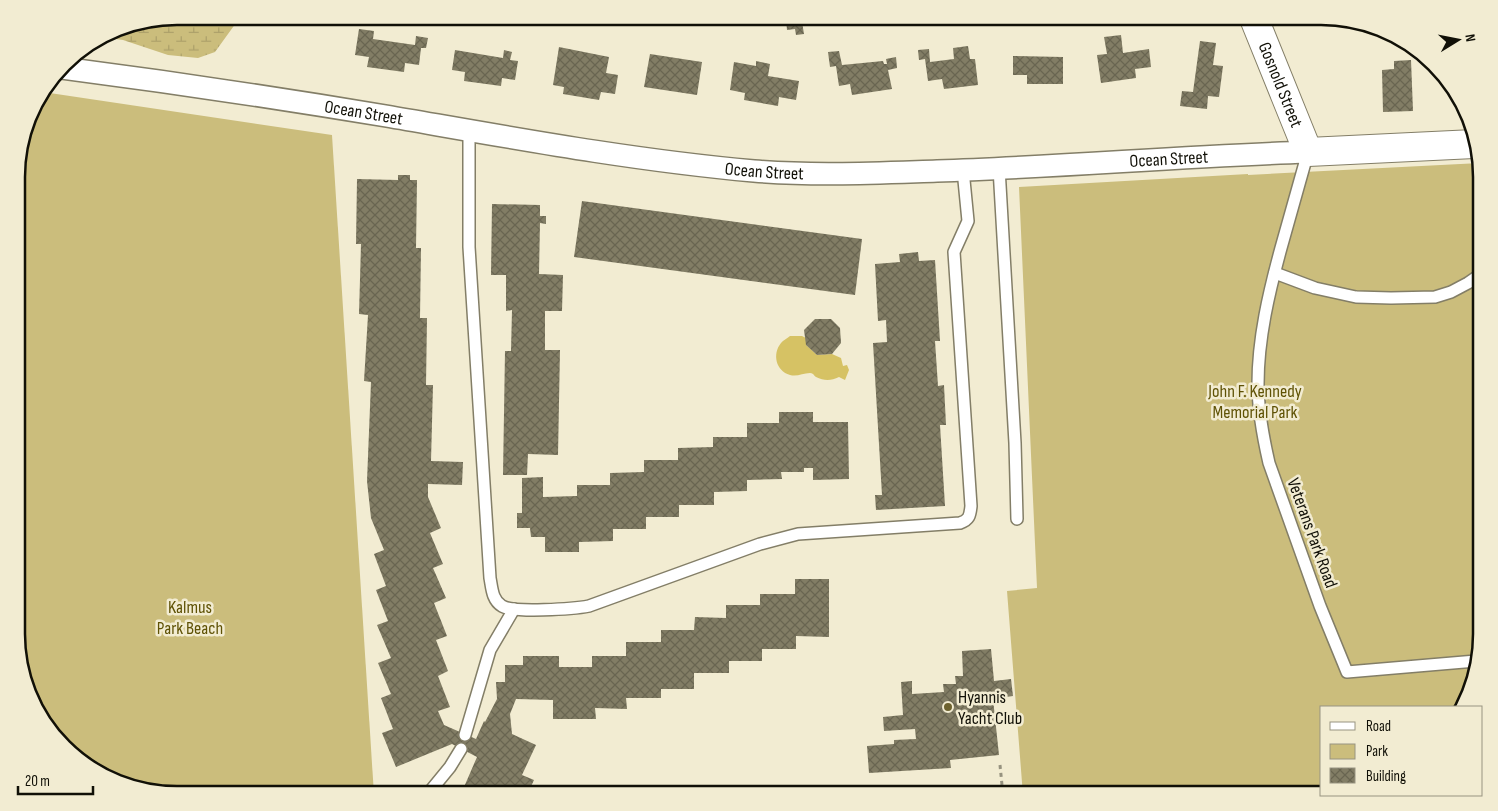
<svg xmlns="http://www.w3.org/2000/svg" width="1498" height="811" font-family="'Sofia Sans Condensed',sans-serif">
<defs>
<pattern id="wetland-marsh" width="20" height="14" patternUnits="userSpaceOnUse" patternTransform="scale(1.25)"><rect width="20" height="14" fill="#cbbd7c"/><path d="M1 5h8M5 5V1M11 12h8M15 12V8" fill="none" stroke="#ada16a"/></pattern>
<pattern id="building-cross-hatch" width="8" height="8" patternUnits="userSpaceOnUse" patternTransform="scale(1.25)"><rect width="8" height="8" fill="#827d65"/><path d="M0 0l8 8M0 8l8-8" fill="none" stroke="#696551"/></pattern>
</defs>
<rect width="100%" height="100%" fill="#f2ecd2"/>
<polygon fill="url(#wetland-marsh)" points="177,16 241,16 215,52 198,58 168,55 123,40 101,37 116,28"/>
<g fill="#cbbd7c">
<polygon points="43,92 332,135 374,795 177,795 97,773 44,723 18,655 18,156 33,106"/>
<polygon points="1480,163 1481,166 1481,644 1462,707 1322,707 1322,794 1023,795 1007,591 1037,588 1019,187 1248,174 1248,175"/>
</g>
<path fill="#d6c264" d="M 790,336 L 802,336 L 806,338 L 806,345 L 817,355 L 832,354 L 841,358 L 843,366 L 847,365 L 849,370 L 845,380 L 839,377 C 831,381 824,381 816,377 C 812,374 815,374 810,373 C 803,373 797,377 790,375 C 776,371 772,354 781,343 C 783,340 788,338 790,336 Z"/>
<g fill="url(#building-cross-hatch)">
<polygon points="801,16 804,34 796,35 795,29 787,30 786,19"/>
<polygon points="359,29 374,31 373,39 415,45 416,36 428,38 426,48 421,48 419,65 405,63 404,72 367,67 369,57 355,55"/>
<polygon points="1121,35 1123,53 1149,49 1151,67 1135,69 1136,78 1101,83 1097,55 1107,54 1104,37"/>
<polygon points="1200,41 1216,43 1213,65 1223,66 1219,97 1208,96 1207,109 1180,106 1182,91 1193,92"/>
<polygon points="968,46 970,59 975,59 978,85 944,89 942,79 928,81 925,59 919,60 918,50 929,49 930,62 954,59 953,48"/>
<polygon points="559,47 609,57 606,73 618,75 615,94 601,92 599,100 563,94 564,87 553,85"/>
<polygon points="455,50 503,58 504,50 512,52 510,60 518,61 515,80 502,78 501,86 464,81 465,72 452,70"/>
<polygon points="839,51 842,65 883,61 884,64 887,64 886,59 896,57 897,68 888,70 892,89 852,95 850,84 839,86 836,66 830,67 828,52"/>
<polygon points="650,54 702,62 697,95 644,87"/>
<polygon points="1013,56 1063,57 1063,84 1027,84 1027,75 1013,75"/>
<polygon points="1411,60 1413,111 1383,112 1382,70 1394,69 1394,61"/>
<polygon points="756,61 770,64 768,76 799,81 796,100 779,97 778,106 744,100 745,93 730,90 734,62 756,66"/>
<polygon points="398,175 410,175 410,180 417,180 416,248 421,248 420,318 427,318 426,385 433,385 431,461 463,462 462,485 428,484 428,497 441,528 430,533 443,564 433,568 446,598 434,603 447,636 436,640 448,671 438,676 450,707 438,711 444,725 476,739 484,721 485,722 497,699 496,682 505,682 505,665 523,665 523,656 559,656 559,667 592,667 592,656 626,656 626,642 661,642 661,630 694,630 695,617 726,618 726,605 760,605 760,594 795,594 795,579 829,579 829,637 796,636 796,649 762,649 762,661 729,661 729,673 694,673 694,689 661,689 661,698 626,698 627,709 595,708 596,719 553,719 553,700 516,699 510,714 512,734 536,745 522,775 534,780 527,795 474,795 475,792 464,787 477,757 452,744 396,767 382,733 393,729 381,698 391,694 378,663 391,658 377,625 388,621 376,590 386,586 374,554 384,550 371,518 367,481 371,382 364,381 368,315 359,314 361,244 356,244 357,179 398,180"/>
<polygon points="582,201 862,239 855,295 574,257"/>
<polygon points="492,204 540,205 540,216 546,216 546,224 540,223 539,274 563,275 562,311 545,311 545,350 560,350 558,455 528,454 527,475 503,475 505,351 511,351 512,310 506,311 506,275 491,275"/>
<polygon points="918,252 919,261 935,260 940,341 935,341 938,386 944,385 946,425 940,425 945,506 876,510 875,495 882,495 873,343 887,342 886,320 878,321 875,264 900,262 899,254"/>
<polygon points="815,319 831,319 840,328 841,343 832,354 817,355 806,345 804,330"/>
<polygon points="779,412 813,412 813,422 848,422 849,479 813,480 813,468 804,468 804,472 781,472 782,479 747,480 747,491 714,492 714,505 679,505 679,517 646,517 646,529 613,529 613,541 579,542 579,552 545,552 545,537 531,537 530,528 517,528 517,513 522,513 522,478 543,477 543,497 577,496 577,485 610,485 610,473 644,472 644,460 678,460 678,448 713,447 713,437 747,437 747,423 779,423"/>
<polygon points="991,649 994,681 1011,679 1013,696 993,699 999,755 950,760 951,768 869,773 867,746 894,744 894,740 916,739 915,729 884,731 883,717 903,715 901,682 912,681 912,694 944,692 943,684 956,684 955,676 963,676 962,651"/>
</g>
<g fill="none" stroke-linecap="round" stroke-linejoin="round">
<g stroke="#837e67" stroke-width="14">
<g id="lane">
<path d="M 469,131 L 469,247 L 490,578 C 492,588 492,600 502,606 C 513,613 574,609 589,606 L 760,544 L 798,534 L 960,523 C 969,520 970,516 971,506 L 954,252 L 968,221 L 963,170"/>
<path d="M 1308,152 C 1299,184 1290,216 1281,248 C 1269,292 1258,338 1258,384 C 1258,411 1263,437 1269,463 L 1320,606 L 1347,672 L 1476,661"/>
<polyline points="999,168 1015,443 1017,519"/>
<polyline points="1275,273 1315,288 1356,297 1391,298 1435,297 1451,292 1468,283 1481,274"/>
<polyline points="465,735 490,650 514,609"/>
<polyline points="427,795 450,767 461,749"/>
</g>
</g>
<g stroke="#837e67" stroke-width="24">
<g id="street">
<path id="s1" d="M 62,68 C 170,82 278,98 386,116 C 508,137 630,160 754,171 C 815,176 876,173 937,171 C 1061,167 1184,156 1308,152"/>
</g>
</g>
<g stroke="#837e67" stroke-width="30">
<g id="secondary">
<path id="s2" d="M 1253,16 L 1308,152 L 1474,144"/>
</g>
</g>
<polyline stroke="#96927f" stroke-width="3" stroke-dasharray="4 4" stroke-linecap="butt" points="1000,765 1003,795"/>
<use href="#lane" stroke="#fff" stroke-width="11"/>
<use href="#street" stroke="#fff" stroke-width="21"/>
<use href="#secondary" stroke="#fff" stroke-width="28"/>
</g>
<circle fill="#6d622f" stroke="#f2ecd2" stroke-width="2" cx="948" cy="707" r="5"/>
<g text-anchor="middle" dominant-baseline="central" stroke-width="5" stroke-linejoin="round" paint-order="stroke">
<g font-size="18" fill="#111007" stroke="#f2ecd2">
<text stroke="none"><textPath href="#s2" startOffset="74">Gosnold Street</textPath></text>
<text stroke="none"><textPath href="#s1" startOffset="305">Ocean Street</textPath></text>
<text stroke="none"><textPath href="#s1" startOffset="1115">Ocean Street</textPath></text>
<text stroke="none"><textPath href="#s1" startOffset="710">Ocean Street</textPath></text>
<text transform="translate(1312 533) rotate(70)">Veterans Park Road</text>
</g>
<g font-size="18" fill="#5f5205" stroke="#f2ecd2">
<text x="1255" y="391">John F. Kennedy<tspan x="1255" dy="21">Memorial Park</tspan></text>
<text x="190" y="607">Kalmus<tspan x="190" dy="21">Park Beach</tspan></text>
</g>
<g font-size="18" fill="#111007" stroke="#f2ecd2" text-anchor="start">
<text x="958" y="697">Hyannis<tspan x="958" dy="21">Yacht Club</tspan></text>
</g>
</g>
<path d="M0 0H1498V811H0ZM177 25H1321A152 152 0 0 1 1473 177V634A152 152 0 0 1 1321 786H177A152 152 0 0 1 25 634V177A152 152 0 0 1 177 25Z" fill="#f2ecd2" fill-rule="evenodd"/>
<path fill="none" stroke="#111007" stroke-width="2.5" d="M177 25H1321A152 152 0 0 1 1473 177V634A152 152 0 0 1 1321 786H177A152 152 0 0 1 25 634V177A152 152 0 0 1 177 25Z"/>
<rect x="1320" y="706" width="162" height="90" fill="#f2ecd2" stroke="#989481"/>
<rect x="1330" y="722" width="25" height="8" fill="#ffffff" stroke="#989481"/>
<text x="1366" y="731" font-size="15" fill="#111007">Road</text>
<rect x="1330" y="744" width="25" height="15" fill="#cbbd7c" stroke="#989481"/>
<text x="1366" y="756" font-size="15" fill="#111007">Park</text>
<rect x="1330" y="768" width="25" height="15" fill="url(#building-cross-hatch)" stroke="#989481"/>
<text x="1366" y="781" font-size="15" fill="#111007">Building</text>
<g transform="translate(1458 40) rotate(80)" stroke="#f2ecd2" stroke-width="4" paint-order="stroke">
<path d="M0-4L9 19L0 12L-9 19Z" fill="#111007"/>
<text y="-8" font-size="14" font-weight="bold" text-anchor="middle" fill="#111007">N</text>
</g>
<path d="M18 786v8h75v-8" fill="none" stroke="#111007" stroke-width="2.5"/>
<text x="25" y="786" font-size="15" fill="#111007" stroke="#f2ecd2" stroke-width="4" paint-order="stroke">20 m</text>
</svg>
